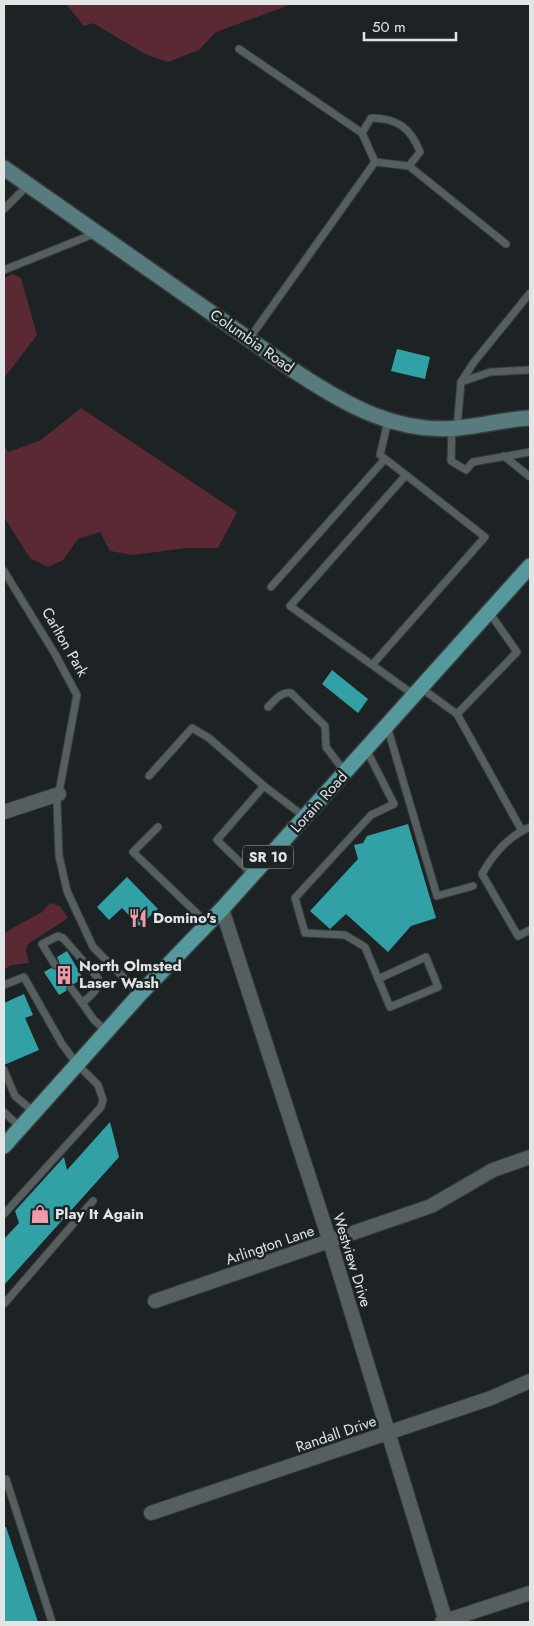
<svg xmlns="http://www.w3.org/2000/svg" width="534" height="1626" font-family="Jost,sans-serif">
<rect width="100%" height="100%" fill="#1d2324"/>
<g fill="#5a2934">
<polygon points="66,4 292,4 216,32 199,50 168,62 145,54 93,23 84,26"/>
<polygon points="13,274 21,278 37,335 4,378 4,278"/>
<polygon points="81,408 237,512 218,548 187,548 133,555 110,551 100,532 78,539 63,560 48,567 30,558 4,517 4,445 8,452 41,440"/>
<polygon points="50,903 60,906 68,918 28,944 26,950 29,963 11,965 4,970 4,933 42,912"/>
</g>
<g fill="#32a1a6">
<polygon points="397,349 430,357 425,379 391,371"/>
<polygon points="332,670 368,699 358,713 322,684"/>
<polygon points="408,824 436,918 411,926 388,952 346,914 330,929 310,911 358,859 354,845 363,843 367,836"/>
<polygon points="127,877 158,909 139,926 122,908 109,920 97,907"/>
<polygon points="67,951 83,978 74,984 68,983 66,991 59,995 44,972 51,968 58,969 60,964 57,957"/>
<polygon points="24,994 33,1015 25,1018 39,1050 4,1065 4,1003"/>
<polygon points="110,1122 119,1157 4,1285 4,1239 19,1223 15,1211 64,1157 67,1170"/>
<polygon points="4,1527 6,1527 38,1622 4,1622"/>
</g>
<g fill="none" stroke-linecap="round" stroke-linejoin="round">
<g stroke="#373d3d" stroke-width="9">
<g id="lane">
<polyline points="239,49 362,133"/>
<polyline points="409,166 506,244"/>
<polyline points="4,209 28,185"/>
<polyline points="4,270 96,233"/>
<path d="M 249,339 L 375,162 L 409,166 L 420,152 C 411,128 397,118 371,118 L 362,133 L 375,162"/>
<polyline points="461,382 490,372 530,370"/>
<polyline points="388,421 380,455 406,475"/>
<polyline points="452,428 451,461 466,470 473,462 530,452"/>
<polyline points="457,428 461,382 474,362 530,293"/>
<polyline points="504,456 530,477"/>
<polyline points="4,571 55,654 77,695 57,803 59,856 67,891 93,947 140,994"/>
<polyline points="271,587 385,459"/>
<polyline points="372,665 485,537 406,475 290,606 414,695"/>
<polyline points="421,688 457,714 517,652 489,612"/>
<path d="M 268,707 C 274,701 281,691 291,693 L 325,726 L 326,747 L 345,772"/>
<polyline points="457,714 522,831"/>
<polyline points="387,726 437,896 473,886"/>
<polyline points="366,749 394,804 371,815 295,898 305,933 345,935 365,947 390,1007 438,987 426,957 378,979"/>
<polyline points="149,776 192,728 209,738 264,786"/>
<polyline points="158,827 133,852 208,924"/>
<path d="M 530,827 C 509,836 493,854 482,874 L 518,936 L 530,930"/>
<polyline points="253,875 217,840 264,786 305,817"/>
<path d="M 55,965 L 42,944 L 58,936 L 63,938 L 98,978 C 100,990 90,996 82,1003 L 71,988"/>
<polyline points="4,985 24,977 62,1044 77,1064 98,1085 103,1100 101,1107 4,1214"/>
<polyline points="82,1003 94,1020 106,1031"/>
<polyline points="4,1070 15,1096 34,1112"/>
<polyline points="4,1112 20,1127"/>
<polyline points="4,1304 93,1201"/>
<polyline points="4,1479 6,1479 52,1622"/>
</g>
</g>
<g stroke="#373d3d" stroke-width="16">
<g id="street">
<polyline points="4,812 59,794"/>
<polyline points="222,909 330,1242 446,1622"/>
<polyline points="155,1301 431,1206 493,1170 530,1157"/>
<polyline points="151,1513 491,1398 530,1381"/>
<polyline points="442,1622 530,1593"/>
</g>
</g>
<g stroke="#373d3d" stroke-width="18">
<path id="secondary" d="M 4,168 L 296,372 C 346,405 397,434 458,428 C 482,426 506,419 530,418"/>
</g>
<g stroke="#373d3d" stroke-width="18">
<polyline id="primary" points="4,1146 140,994 222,909 530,566"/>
</g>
<use href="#lane" stroke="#575e5f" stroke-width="7"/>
<use href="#street" stroke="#575e5f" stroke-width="14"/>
<use href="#secondary" stroke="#577b7e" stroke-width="15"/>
<use href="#primary" stroke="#56999c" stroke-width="15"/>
</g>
<defs>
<g id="restaurant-bare" transform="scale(1.5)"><path d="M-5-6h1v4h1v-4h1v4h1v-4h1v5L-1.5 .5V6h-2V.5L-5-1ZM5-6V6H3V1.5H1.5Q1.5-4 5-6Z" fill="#f29aac" stroke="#1d2324" stroke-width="2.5" paint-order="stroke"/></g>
<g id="building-bare" transform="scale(1.5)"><path d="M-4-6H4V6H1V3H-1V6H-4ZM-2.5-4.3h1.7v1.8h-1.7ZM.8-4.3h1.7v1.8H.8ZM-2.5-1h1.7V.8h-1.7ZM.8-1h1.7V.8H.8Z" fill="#f29aac" stroke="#1d2324" stroke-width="2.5" paint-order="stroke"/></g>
<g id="shop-bare" transform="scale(1.5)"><path d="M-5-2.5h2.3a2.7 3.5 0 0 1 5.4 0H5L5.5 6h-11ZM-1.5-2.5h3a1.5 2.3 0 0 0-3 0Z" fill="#f29aac" stroke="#1d2324" stroke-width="2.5" paint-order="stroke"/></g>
</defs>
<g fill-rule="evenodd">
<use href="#restaurant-bare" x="138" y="918"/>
<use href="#building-bare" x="64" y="975"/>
<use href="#shop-bare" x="40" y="1214"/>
</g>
<g text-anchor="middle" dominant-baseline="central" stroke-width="5" stroke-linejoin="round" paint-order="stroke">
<rect fill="#1d2324" stroke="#a6abab" stroke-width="1" x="243" y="845.5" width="50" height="23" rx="4"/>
<g font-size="14" font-weight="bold" fill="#e1e5e5">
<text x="268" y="857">SR 10</text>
</g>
<g font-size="15" fill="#e1e5e5" stroke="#1d2324">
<text transform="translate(252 341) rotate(35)">Columbia Road</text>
<text transform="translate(65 642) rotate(60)">Carlton Park</text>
<text transform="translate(319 802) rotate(-48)">Lorain Road</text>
<text transform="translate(270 1245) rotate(-19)">Arlington Lane</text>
<text transform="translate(352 1260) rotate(73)">Westview Drive</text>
<text transform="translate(336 1434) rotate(-19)">Randall Drive</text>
</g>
<g font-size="15" font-weight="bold" fill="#e1e5e5" stroke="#1d2324" text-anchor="start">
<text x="153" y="918">Domino's</text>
<text x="79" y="966">North Olmsted<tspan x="79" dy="17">Laser Wash</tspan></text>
<text x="55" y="1214">Play It Again</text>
</g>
</g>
<rect width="534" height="1626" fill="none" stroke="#e1e5e5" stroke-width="10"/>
<path d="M364 32v8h92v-8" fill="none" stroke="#e1e5e5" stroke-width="2.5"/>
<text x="372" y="32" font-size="15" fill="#e1e5e5" stroke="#1d2324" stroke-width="4" paint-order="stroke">50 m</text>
</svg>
